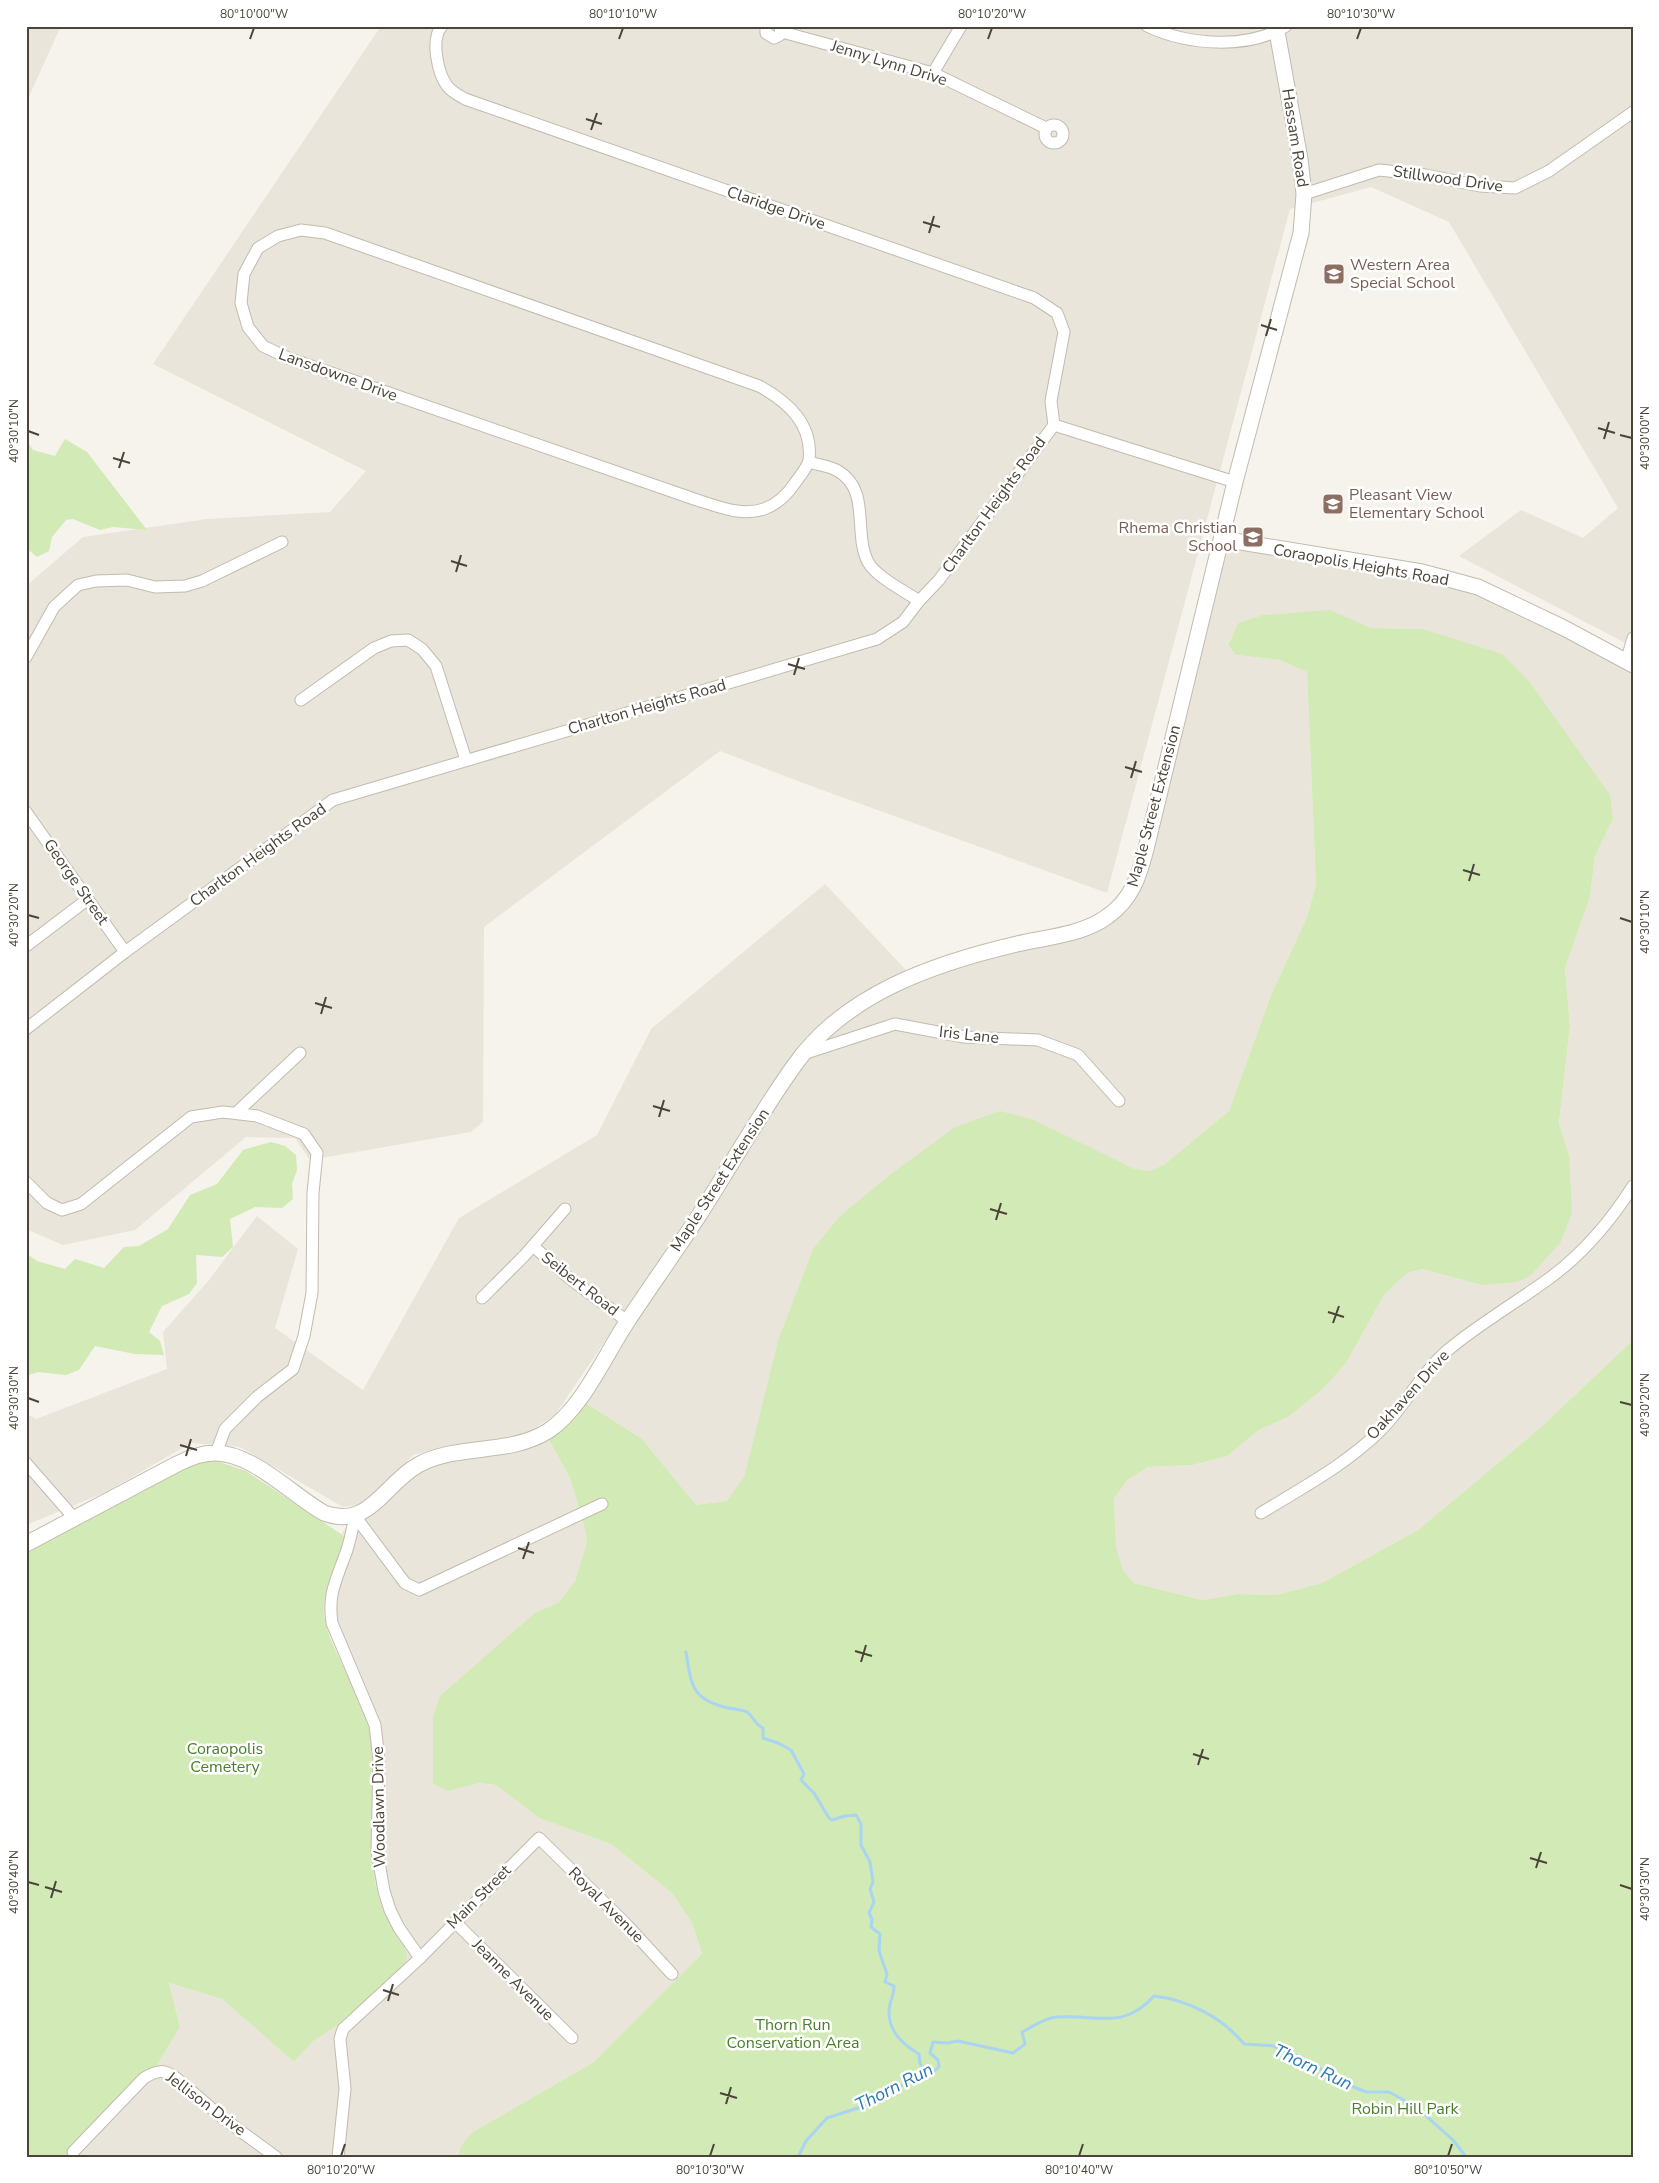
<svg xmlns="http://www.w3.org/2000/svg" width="1659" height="2183" font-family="'Nunito Sans',sans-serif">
<rect width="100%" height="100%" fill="#f6f3ec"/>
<g fill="#eae5da">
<polygon points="26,26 61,26 26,103"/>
<polygon points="381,26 1633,26 1633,647 1459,556 1521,510 1583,538 1618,508 1449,222 1371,187 1290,209 1107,893 811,786 720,751 484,927 483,1122 471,1132 310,1160 295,1138 246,1137 135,1230 63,1245 26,1229 26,586 83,537 207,519 330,512 366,471 153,364"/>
<polygon points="1222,539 1478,587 1633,665 1633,1340 1540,1428 1418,1530 1322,1583 1276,1595 1238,1594 1202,1600 1134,1583 1123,1570 1116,1546 1114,1499 1128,1478 1148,1467 1193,1465 1227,1456 1259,1430 1288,1417 1323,1389 1346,1363 1384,1295 1407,1273 1422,1269 1482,1285 1569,1155 1559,1123 1570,1026 1565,968 1590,897 1595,856 1613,819 1423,629 1371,628 1330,611 1262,615 1238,623 1228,644 1236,655 1280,660 1307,672 1316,885 1307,917 1271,995 1229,1111 1165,1164 1150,1171 1132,1168 813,1249 778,1340 744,1477 728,1501 696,1505 642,1439 578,1398 802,1055 894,985 1080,929 1131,893"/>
<polygon points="825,884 906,970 848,1005 796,1051 632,1301 555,1415 527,1433 413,1455 368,1503 343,1507 240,1447 191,1443 106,1492 26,1525 26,1413 36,1419 167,1369 163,1332 209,1280 257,1216 298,1249 275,1328 363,1390 459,1218 597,1135 651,1029"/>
<polygon points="545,1433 570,1478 584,1525 587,1542 575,1581 559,1602 535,1613 448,1791 480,1783 496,1785 539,1818 611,1844 672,1893 692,1923 702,1955 674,1993 594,2062 471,2133 461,2146 458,2157 72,2157 152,2073 180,2027 169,1983 222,1999 294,2062 312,2042 338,2025 403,1966 391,1924 381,1904 373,1872 372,1852 373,1748 361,1704 326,1626 324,1602 325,1591 343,1546 344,1536 342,1533 355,1516 404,1474"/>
</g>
<g fill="#d2eab5">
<polygon points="65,439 87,452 147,530 113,527 100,530 73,519 66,520 52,537 49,551 37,557 26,548 26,440 33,450 55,456"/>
<polygon points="1330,610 1371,628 1423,629 1502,654 1529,681 1610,795 1613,819 1595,856 1590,897 1565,968 1570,1026 1559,1123 1569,1155 1572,1213 1560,1243 1531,1275 1517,1282 1482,1285 1422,1269 1407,1273 1384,1295 1346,1363 1323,1389 1288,1417 1259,1430 1227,1456 1193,1465 1148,1467 1128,1479 1114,1499 1116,1546 1123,1570 1134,1583 1202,1600 1238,1594 1276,1595 1322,1583 1418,1530 1540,1428 1633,1340 1633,2157 458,2157 461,2146 471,2133 594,2062 702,1954 692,1923 672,1893 611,1844 539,1818 496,1785 480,1783 448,1791 433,1784 433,1716 440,1696 535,1613 559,1602 575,1581 587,1542 584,1525 570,1478 545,1433 578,1398 642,1439 696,1505 727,1501 744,1477 778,1340 813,1249 840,1216 891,1174 955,1127 1000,1111 1034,1120 1132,1168 1150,1171 1165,1164 1229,1111 1271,995 1307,917 1316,885 1307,672 1280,660 1236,655 1228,645 1238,623 1262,615"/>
<polygon points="271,1142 285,1146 296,1155 297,1170 292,1184 293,1199 282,1208 255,1207 230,1219 233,1247 222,1257 196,1255 197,1283 189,1294 162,1306 149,1332 160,1341 164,1355 135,1354 95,1346 79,1370 66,1375 38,1372 26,1376 26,1253 37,1261 65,1269 75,1259 104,1268 124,1247 139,1246 168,1229 190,1195 217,1184 243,1150"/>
<path d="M 209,1460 L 217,1461 L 246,1471 L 344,1536 C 345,1560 322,1583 324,1612 C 325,1630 334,1646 341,1662 C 354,1689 368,1716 373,1747 C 380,1792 366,1840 376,1886 C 379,1901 386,1915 393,1928 C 398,1936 405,1946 407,1955 C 407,1960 406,1962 403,1966 L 338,2025 L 312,2042 L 294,2062 L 222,1999 L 169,1983 L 180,2027 L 152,2073 L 72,2157 L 26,2157 L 26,1544 L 184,1468 Z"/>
</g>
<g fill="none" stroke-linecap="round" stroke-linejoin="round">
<g stroke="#a9d4f2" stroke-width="3">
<path d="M 686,1652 C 691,1682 690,1698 724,1707 C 731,1709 740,1709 747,1712 C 753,1716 755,1725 763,1728 L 763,1738 L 778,1743 L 791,1750 L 804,1774 L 801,1780 L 814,1793 L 829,1818 L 832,1820 L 845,1816 L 856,1815 L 861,1824 L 861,1845 L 870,1862 L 873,1882 L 870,1889 L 874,1902 L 869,1913 L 872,1919 L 871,1927 L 880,1934 L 879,1951 L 887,1974 L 885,1982 L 894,1986 C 894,1994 892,1997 890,2004 C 885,2028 900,2043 919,2054 L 920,2063 L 926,2076"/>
<path d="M 798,2157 L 806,2141 L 827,2118 L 864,2106 L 912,2080 L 930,2075 L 939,2067 L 938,2060 L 930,2053 L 933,2042 L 947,2043 L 958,2041 L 1013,2053 L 1025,2044 L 1022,2032 C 1032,2027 1046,2017 1057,2017 C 1096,2014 1123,2031 1154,1996 C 1188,2000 1222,2017 1244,2044 L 1274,2046 L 1302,2058 L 1344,2083 L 1366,2092 L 1389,2092 L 1415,2106 L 1453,2140 L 1466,2157"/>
</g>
<g stroke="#c2bbae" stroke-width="13">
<g id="minor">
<path d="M 442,26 C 430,39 438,75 448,87 C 452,92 460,96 465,99 L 1034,298 L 1057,313 L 1064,332 L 1051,401 L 1054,425"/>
<polyline points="766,26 766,33 774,38 780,35 781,26"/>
<path d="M 1147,26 C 1187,45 1247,50 1286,26"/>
<polyline points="782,32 933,73 1046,128"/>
<polyline points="933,73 961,26"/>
<circle cx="1054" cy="134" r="9"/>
<polyline points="1304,194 1379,170 1426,175 1480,186 1515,188 1549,171 1633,112"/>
<path d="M 301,230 L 325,233 L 759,386 C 788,402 813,424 809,460 C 808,467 799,477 795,483 C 787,495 778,504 764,509 C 742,517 717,506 697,500 L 288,358 L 263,346 L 248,327 L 241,303 L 244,274 L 258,248 L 278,236 Z"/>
<path d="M 809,462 C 818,465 830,466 838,471 C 871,490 853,533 868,562 C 876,577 905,591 919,601"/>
<polyline points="26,657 54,607 78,585 96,581 127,580 155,587 185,586 202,581 282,542"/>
<polyline points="1626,662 1633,638"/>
<polyline points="301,700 374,648 391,641 408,640 422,649 436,666 466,760"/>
<polyline points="26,812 125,952"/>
<polyline points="26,946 88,899"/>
<polyline points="26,1029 125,952 333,800 877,639 903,622 919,601 939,580 1054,425 1235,482"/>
<polyline points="803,1054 895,1024 964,1037 1038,1040 1078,1055 1119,1101"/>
<polyline points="236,1113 300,1053"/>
<polyline points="26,1182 47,1203 62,1210 81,1204 191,1117 223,1112 257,1116 304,1134 317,1153 313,1193 312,1293 304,1336 293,1369 257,1397 225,1429 216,1453"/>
<polyline points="533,1246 569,1278 627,1321"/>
<polyline points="482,1298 524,1256 565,1209"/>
<polyline points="26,1463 75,1519"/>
<path d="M 1261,1513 C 1302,1488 1345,1465 1380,1431 C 1405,1406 1421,1373 1448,1350 C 1479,1324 1514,1304 1547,1280 C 1582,1255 1610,1222 1633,1186"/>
<polyline points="355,1516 405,1583 419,1590 602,1504"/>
<polyline points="455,1922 572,2038"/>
<polyline points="420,1958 539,1838 626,1924 672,1974"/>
<path d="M 73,2152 L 144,2078 C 157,2070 164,2069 176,2078 L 224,2119 L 276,2157"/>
<path d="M 338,2157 L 345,2089 L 340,2039 L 343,2029 L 420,1958 L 399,1928 L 390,1910 L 384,1891 L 377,1851 L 379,1760 L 375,1725 L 332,1623 C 328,1595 335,1583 344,1558 C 350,1544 352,1530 355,1516"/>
</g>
</g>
<g stroke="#c2bbae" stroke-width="17">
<g id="tertiary">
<polyline points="1222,539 1422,572 1478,587 1564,628 1633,665"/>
<path d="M 26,1544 L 177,1464 C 189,1458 201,1453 214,1453 C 252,1452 292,1495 324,1513 C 369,1530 384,1484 418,1465 C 458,1443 508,1456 548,1431 C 582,1409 605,1355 627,1322 C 652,1284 679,1247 703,1209 C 733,1162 761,1112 794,1066 C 844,994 935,963 1017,944 C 1046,937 1083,935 1108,916 C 1132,899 1139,876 1146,849 L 1235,482 L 1301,233 L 1304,194 L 1300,159 L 1276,26"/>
</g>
</g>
<use href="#minor" stroke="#fff" stroke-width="11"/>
<use href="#tertiary" stroke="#fff" stroke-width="15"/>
</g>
<path fill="none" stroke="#4b4439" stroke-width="2" d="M 250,39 L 254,28M 619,39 L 623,28M 988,39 L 992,28M 1357,39 L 1361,28M 586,119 L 602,124M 591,130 L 597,113M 923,222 L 940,227M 929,233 L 934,216M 1261,325 L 1277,330M 1266,336 L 1271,319M 1598,428 L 1615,433M 28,431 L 39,435M 1620,435 L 1632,438M 1604,439 L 1609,422M 113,458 L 130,463M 119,468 L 124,452M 451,561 L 467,566M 456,572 L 461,555M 788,664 L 805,669M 794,675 L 799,658M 1125,767 L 1142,772M 1131,778 L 1136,761M 1463,870 L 1480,875M 1469,881 L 1474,864M 28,915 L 39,918M 1620,918 L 1632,922M 315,1003 L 332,1008M 321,1014 L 326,997M 653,1106 L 670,1111M 659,1117 L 664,1100M 990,1209 L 1007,1214M 996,1220 L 1001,1203M 1328,1312 L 1344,1317M 1333,1323 L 1339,1306M 28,1398 L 39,1402M 1620,1402 L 1632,1405M 180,1445 L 197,1450M 186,1456 L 191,1439M 518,1548 L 534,1553M 523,1559 L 529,1542M 855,1651 L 872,1656M 861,1662 L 866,1645M 1193,1754 L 1209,1759M 1198,1765 L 1203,1749M 1530,1858 L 1547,1863M 1536,1868 L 1541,1852M 28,1882 L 39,1885M 1620,1885 L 1632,1889M 45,1887 L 62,1892M 51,1898 L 56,1881M 383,1990 L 399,1995M 388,2001 L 393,1984M 720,2093 L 737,2098M 726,2104 L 731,2087M 341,2156 L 345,2144M 710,2156 L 714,2144M 1079,2156 L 1083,2144M 1448,2156 L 1452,2144"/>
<defs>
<g id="school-square" transform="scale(1.125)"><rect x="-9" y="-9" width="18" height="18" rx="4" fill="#8d6e63" stroke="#fff"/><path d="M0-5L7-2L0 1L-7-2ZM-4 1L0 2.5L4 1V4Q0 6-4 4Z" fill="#fff"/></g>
</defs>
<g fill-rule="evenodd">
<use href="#school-square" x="1334" y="274"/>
<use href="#school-square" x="1333" y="504"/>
<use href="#school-square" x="1253" y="537"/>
</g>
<g text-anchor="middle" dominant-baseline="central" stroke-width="5" stroke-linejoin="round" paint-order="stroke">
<g font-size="16" fill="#4b4439" stroke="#fff">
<text transform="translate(889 63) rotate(17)">Jenny Lynn Drive</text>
<text transform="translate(1295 138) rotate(81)">Hassam Road</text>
<text transform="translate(1448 179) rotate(8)">Stillwood Drive</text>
<text transform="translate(776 208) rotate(19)">Claridge Drive</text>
<text transform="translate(338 375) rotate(20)">Lansdowne Drive</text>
<text transform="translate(994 505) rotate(-54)">Charlton Heights Road</text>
<text transform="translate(1361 565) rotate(10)">Coraopolis Heights Road</text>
<text transform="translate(647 707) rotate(-16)">Charlton Heights Road</text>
<text transform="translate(1154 806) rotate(-75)">Maple Street Extension</text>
<text transform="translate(258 855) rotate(-36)">Charlton Heights Road</text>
<text transform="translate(76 882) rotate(55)">George Street</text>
<text transform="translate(969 1035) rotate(6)">Iris Lane</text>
<text transform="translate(720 1180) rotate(-57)">Maple Street Extension</text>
<text transform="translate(580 1284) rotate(38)">Seibert Road</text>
<text transform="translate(1408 1395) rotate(-48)">Oakhaven Drive</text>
<text transform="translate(379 1807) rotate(-91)">Woodlawn Drive</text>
<text transform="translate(479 1897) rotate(-45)">Main Street</text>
<text transform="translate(606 1905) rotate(45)">Royal Avenue</text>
<text transform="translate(513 1980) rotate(45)">Jeanne Avenue</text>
<text transform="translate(206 2104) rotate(37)">Jellison Drive</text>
</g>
<g font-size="16" fill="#785e54" stroke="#fff" text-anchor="start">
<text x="1350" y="265">Western Area<tspan x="1350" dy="18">Special School</tspan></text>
<text x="1349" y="495">Pleasant View<tspan x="1349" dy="18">Elementary School</tspan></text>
<text x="1237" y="528" text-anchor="end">Rhema Christian<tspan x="1237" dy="18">School</tspan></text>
</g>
<g font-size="16" fill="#4a7f2a" stroke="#fff">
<text x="225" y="1749">Coraopolis<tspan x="225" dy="18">Cemetery</tspan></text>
<text x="793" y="2025">Thorn Run<tspan x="793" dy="18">Conservation Area</tspan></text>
<text x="1405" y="2109">Robin Hill Park</text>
</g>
<g font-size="18" font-style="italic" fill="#2e7ab2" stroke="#fff">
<text transform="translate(1313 2067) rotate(25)">Thorn Run</text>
<text transform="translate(894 2087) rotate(-27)">Thorn Run</text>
</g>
</g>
<rect width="1659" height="2183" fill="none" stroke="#ffffff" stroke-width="55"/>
<rect x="28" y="28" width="1604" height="2128" fill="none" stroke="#4b4439" stroke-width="2"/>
<g font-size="12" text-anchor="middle" fill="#4b4439">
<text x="254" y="18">80°10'00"W</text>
<text x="623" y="18">80°10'10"W</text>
<text x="992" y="18">80°10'20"W</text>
<text x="1361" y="18">80°10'30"W</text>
<text transform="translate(14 431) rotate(-90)" y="4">40°30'10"N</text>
<text transform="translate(1645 438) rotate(-90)" y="4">40°30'00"N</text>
<text transform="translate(14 915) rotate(-90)" y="4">40°30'20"N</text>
<text transform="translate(1645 922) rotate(-90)" y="4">40°30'10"N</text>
<text transform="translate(14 1398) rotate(-90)" y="4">40°30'30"N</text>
<text transform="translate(1645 1405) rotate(-90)" y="4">40°30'20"N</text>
<text transform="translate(14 1882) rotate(-90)" y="4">40°30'40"N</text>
<text transform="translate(1645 1889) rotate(-90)" y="4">40°30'30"N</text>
<text x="341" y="2174">80°10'20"W</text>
<text x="710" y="2174">80°10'30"W</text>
<text x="1079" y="2174">80°10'40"W</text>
<text x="1448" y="2174">80°10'50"W</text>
</g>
</svg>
